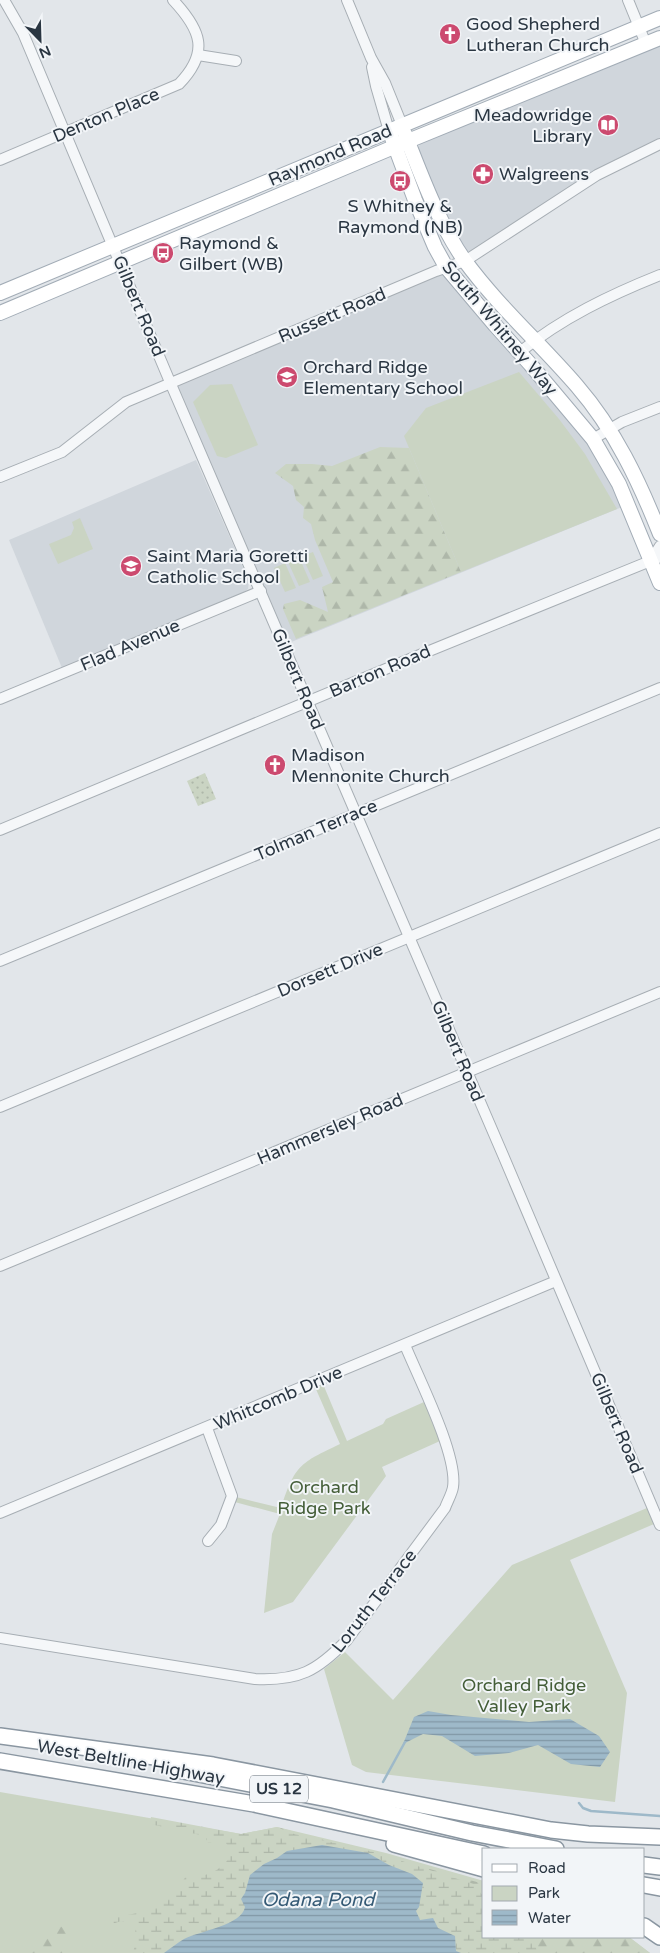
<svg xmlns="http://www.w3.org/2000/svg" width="660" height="1953" font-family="'Varela Round',sans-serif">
<defs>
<pattern id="forest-firs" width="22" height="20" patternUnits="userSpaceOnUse" patternTransform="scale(1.25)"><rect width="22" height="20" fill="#cad4c3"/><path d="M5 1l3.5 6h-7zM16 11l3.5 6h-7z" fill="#aeb7a9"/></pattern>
<pattern id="wetland-marsh" width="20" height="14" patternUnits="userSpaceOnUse" patternTransform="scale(1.25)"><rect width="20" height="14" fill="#cad4c3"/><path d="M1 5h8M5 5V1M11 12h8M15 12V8" fill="none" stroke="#aeb7a9"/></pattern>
<pattern id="garden-dots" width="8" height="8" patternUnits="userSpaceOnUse" patternTransform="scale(1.25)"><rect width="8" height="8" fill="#cad4c3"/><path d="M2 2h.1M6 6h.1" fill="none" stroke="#aeb7a9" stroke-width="1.8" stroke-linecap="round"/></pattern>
<pattern id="water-rules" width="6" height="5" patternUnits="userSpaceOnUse" patternTransform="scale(1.25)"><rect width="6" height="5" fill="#9eb9c9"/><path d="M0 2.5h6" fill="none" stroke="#8197a5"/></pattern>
</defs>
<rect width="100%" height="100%" fill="#e2e6ea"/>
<g fill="#d0d6dc">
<polygon points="660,42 660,139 599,168 471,251 466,251 454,234 418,153 418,148 420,144"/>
<polygon points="446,267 593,439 627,505 284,645 170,382"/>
<polygon points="196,460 249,581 248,589 244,592 62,668 9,540"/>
</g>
<g fill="#cad4c3">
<polygon points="519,372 559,419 585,454 617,509 461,572 404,436 426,408"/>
<polygon points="232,384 258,445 226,458 217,456 193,402 210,385"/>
<polygon points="80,518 93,549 58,564 49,544 71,535 74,528 72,522"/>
<polygon points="313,552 323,576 313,580 302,556"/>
<polygon points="299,557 310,582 299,586 288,562"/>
<polygon points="285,563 296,588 285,592 274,568"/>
<path d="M 323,1384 L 347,1441 L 383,1424 L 386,1419 L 424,1402 L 440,1441 L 382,1467 L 386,1476 L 293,1602 L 264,1613 L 272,1534 L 280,1514 L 231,1501 L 232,1496 L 281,1508 C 295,1465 300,1463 340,1444 L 315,1387 Z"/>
<polygon points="647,1508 654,1524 570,1560 627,1693 615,1802 366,1772 352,1765 324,1669 345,1652 393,1700 512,1565"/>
<polygon points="0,1792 241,1834 277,1827 386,1853 484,1881 484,1937 629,1937 650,1953 0,1953"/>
</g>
<g fill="url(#forest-firs)">
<polygon points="380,447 409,448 461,572 296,639 283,609 284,604 300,600 328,612 322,587 333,582 315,540 311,524 303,518 304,507 296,500 293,486 275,473 286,464 312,464 332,466"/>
<polygon points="277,1827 484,1884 484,1897 473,1884 290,1833"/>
<polygon points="56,1923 65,1929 70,1938 64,1953 20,1953 49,1927"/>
<polygon points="529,1937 629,1937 650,1953 537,1953 533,1939"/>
</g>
<path fill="url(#wetland-marsh)" d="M 151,1817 L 241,1834 L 277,1827 L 290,1833 L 374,1852 L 473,1884 L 484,1897 L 484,1937 L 529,1937 L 533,1939 L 538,1953 L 461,1953 L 456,1951 L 455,1936 L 438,1928 L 433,1919 L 420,1920 L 416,1911 L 419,1907 L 423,1883 L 412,1874 L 389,1865 L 368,1853 L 287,1851 C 276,1859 257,1864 250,1876 C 246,1883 245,1892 241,1899 L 245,1906 L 241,1916 L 226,1925 L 183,1940 L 164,1953 L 133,1953 L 137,1936 L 133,1925 L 121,1921 L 109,1925 L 107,1924 L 108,1919 L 142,1912 L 153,1906 L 176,1890 L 187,1875 C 193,1874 198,1876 204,1875 C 217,1873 242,1854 224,1842 L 208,1843 L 205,1836 L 150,1824 Z"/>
<polygon fill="url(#garden-dots)" points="205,773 216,799 198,806 187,781"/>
<g fill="url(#water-rules)">
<polygon points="428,1711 451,1715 529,1722 570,1719 599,1736 610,1752 600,1767 571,1764 538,1745 509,1753 475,1756 442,1736 423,1734 403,1744 414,1717"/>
<path d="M 322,1845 L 368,1853 L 389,1865 L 412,1874 L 423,1883 L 419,1907 L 416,1911 L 420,1920 L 433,1918 L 438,1928 L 455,1936 L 456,1951 L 461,1953 L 164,1953 C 171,1948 177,1943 184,1939 C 200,1931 242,1925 245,1907 L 241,1899 L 245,1893 L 250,1875 L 264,1864 L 277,1858 L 287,1851 Z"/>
</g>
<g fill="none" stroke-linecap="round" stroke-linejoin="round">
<g stroke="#9eb9c9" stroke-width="2.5">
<polyline points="383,1782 405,1742"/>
<polyline points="579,1803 583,1808 591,1811 660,1816"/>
</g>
<g stroke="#a7aeb4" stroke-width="12">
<g id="minor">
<polyline points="4,0 23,33 170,382 503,1155 660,1525"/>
<polyline points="347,0 371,58 385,83 402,125"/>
<polyline points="628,0 646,44"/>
<polyline points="198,55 236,61"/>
<polyline points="372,67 376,86 389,131"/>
<path d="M 0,160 L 179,84 C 210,52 201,30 173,0"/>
<path d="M 520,352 C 562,318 610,295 660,275"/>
<polyline points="593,439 622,422 660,407"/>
<polyline points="0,477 62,452 126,402 436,271 465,261 597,175 660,144"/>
<polyline points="651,560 660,546"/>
<polyline points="0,699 261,591"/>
<polyline points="0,830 412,658 660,557"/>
<polyline points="0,961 660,688"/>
<polyline points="0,1107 660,833"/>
<polyline points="0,1266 660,992"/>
<polyline points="207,1428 232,1496 221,1525 208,1541"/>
<polyline points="0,1513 556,1281"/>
<path d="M 0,1638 L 255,1679 C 299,1681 317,1671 347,1640 L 445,1508 C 447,1502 452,1494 453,1487 C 458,1455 418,1377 405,1345"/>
</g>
</g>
<g stroke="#a2acb6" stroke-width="16">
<g id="major">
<path d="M 405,134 C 421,175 440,226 465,261 C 498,306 541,344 577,386 C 615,430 639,481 660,534"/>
<polyline points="392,138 415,200 435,247 446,267 495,325 530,364 593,439 619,484 660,583"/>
<polyline points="0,293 660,18"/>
<polyline points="0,313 408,141 660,38"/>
</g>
</g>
<g stroke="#8a96a1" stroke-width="18">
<g id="highway">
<polyline points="0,1736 213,1765 551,1830 588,1834 660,1837"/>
<polyline points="0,1761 254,1804 484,1854"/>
<polyline points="178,1770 333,1800 472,1833 556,1849"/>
<polyline points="394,1844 484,1869"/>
<polyline points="644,1865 660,1867"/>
<polyline points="644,1885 660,1888"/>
<polyline points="644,1926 660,1937"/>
</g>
</g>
<use href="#minor" stroke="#f5f7f9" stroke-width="10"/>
<use href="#major" stroke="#fff" stroke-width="14"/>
<use href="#highway" stroke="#fff" stroke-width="15"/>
</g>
<defs>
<g id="church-disc" transform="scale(1.125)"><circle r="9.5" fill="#cc4a6f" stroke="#f2f5f8"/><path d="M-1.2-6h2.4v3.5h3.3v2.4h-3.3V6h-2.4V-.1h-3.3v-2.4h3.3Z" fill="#fff"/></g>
<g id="library-disc" transform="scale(1.125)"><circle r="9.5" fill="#cc4a6f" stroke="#f2f5f8"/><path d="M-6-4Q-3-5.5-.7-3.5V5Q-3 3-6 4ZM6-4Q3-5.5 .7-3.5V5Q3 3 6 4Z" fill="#fff"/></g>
<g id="pharmacy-disc" transform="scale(1.125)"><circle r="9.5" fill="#cc4a6f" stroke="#f2f5f8"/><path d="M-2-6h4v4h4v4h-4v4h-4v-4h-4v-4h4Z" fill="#fff"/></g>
<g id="bus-disc" transform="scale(1.125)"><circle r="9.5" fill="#cc4a6f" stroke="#f2f5f8"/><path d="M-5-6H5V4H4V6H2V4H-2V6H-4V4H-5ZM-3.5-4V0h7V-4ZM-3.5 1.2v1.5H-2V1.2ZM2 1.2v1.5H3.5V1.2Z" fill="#fff"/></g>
<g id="school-disc" transform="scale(1.125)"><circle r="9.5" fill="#cc4a6f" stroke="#f2f5f8"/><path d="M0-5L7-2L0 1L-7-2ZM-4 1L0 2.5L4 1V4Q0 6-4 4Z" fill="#fff"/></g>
</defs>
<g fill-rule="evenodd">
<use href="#church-disc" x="450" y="34"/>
<use href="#library-disc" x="608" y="125"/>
<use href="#pharmacy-disc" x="483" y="174"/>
<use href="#bus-disc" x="400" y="181"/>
<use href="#bus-disc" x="163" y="253"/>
<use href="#school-disc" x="287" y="377"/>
<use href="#school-disc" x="131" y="566"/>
<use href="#church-disc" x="275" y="765"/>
</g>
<g text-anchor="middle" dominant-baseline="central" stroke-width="4" stroke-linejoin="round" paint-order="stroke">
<rect fill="#f2f5f8" stroke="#666f79" stroke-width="1" x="250" y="1775.5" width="58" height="27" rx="4"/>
<g font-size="16" font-weight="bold" fill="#2a3642">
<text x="279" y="1789">US 12</text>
</g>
<g font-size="18" fill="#2a3642" stroke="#f2f5f8" text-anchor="start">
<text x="466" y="24">Good Shepherd<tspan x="466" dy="21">Lutheran Church</tspan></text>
<text x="592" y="115" text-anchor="end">Meadowridge<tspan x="592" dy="21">Library</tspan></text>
<text x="499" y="174">Walgreens</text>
<text x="400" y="206" text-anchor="middle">S Whitney &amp;<tspan x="400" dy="21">Raymond (NB)</tspan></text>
<text x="179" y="243">Raymond &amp;<tspan x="179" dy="21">Gilbert (WB)</tspan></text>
<text x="303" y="367">Orchard Ridge<tspan x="303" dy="21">Elementary School</tspan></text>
<text x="147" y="556">Saint Maria Goretti<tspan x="147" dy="21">Catholic School</tspan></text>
<text x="291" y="755">Madison<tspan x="291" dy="21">Mennonite Church</tspan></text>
</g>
<g font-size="18" fill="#2a3642" stroke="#f2f5f8">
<text transform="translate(106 115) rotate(-23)">Denton Place</text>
<text transform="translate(330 155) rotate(-23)">Raymond Road</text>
<text transform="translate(139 306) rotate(67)">Gilbert Road</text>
<text transform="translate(332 315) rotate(-23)">Russett Road</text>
<text transform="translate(500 328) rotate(50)">South Whitney Way</text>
<text transform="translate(130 645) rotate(-23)">Flad Avenue</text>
<text transform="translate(380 671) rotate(-23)">Barton Road</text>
<text transform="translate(298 679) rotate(67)">Gilbert Road</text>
<text transform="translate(316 830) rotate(-23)">Tolman Terrace</text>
<text transform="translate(330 970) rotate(-23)">Dorsett Drive</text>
<text transform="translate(458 1051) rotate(67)">Gilbert Road</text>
<text transform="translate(330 1129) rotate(-23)">Hammersley Road</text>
<text transform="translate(278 1398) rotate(-23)">Whitcomb Drive</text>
<text transform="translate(617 1423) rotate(67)">Gilbert Road</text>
<text transform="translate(374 1601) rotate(-52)">Loruth Terrace</text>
<text transform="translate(131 1762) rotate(10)">West Beltline Highway</text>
</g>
<g font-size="18" fill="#445e38" stroke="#f2f5f8">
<text x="324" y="1487">Orchard<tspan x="324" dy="21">Ridge Park</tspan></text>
<text x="524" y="1685">Orchard Ridge<tspan x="524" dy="21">Valley Park</tspan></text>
</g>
<g font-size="19" font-style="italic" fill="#355a75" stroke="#f2f5f8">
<text x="318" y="1900">Odana Pond</text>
</g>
</g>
<rect x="482" y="1848" width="162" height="90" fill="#f2f5f8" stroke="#a2a9af"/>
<rect x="492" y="1864" width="25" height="8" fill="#ffffff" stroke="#a2a9af"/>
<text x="528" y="1873" font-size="15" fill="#2a3642">Road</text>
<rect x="492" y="1886" width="25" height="15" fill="#cad4c3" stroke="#a2a9af"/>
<text x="528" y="1898" font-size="15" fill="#2a3642">Park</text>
<rect x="492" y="1910" width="25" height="15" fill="url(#water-rules)" stroke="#a2a9af"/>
<text x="528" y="1923" font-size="15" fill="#2a3642">Water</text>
<g transform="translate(40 40) rotate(157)" stroke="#f2f5f8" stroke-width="4" paint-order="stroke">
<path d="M0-4L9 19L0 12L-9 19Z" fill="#2a3642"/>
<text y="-8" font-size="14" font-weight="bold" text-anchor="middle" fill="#2a3642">N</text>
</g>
</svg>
